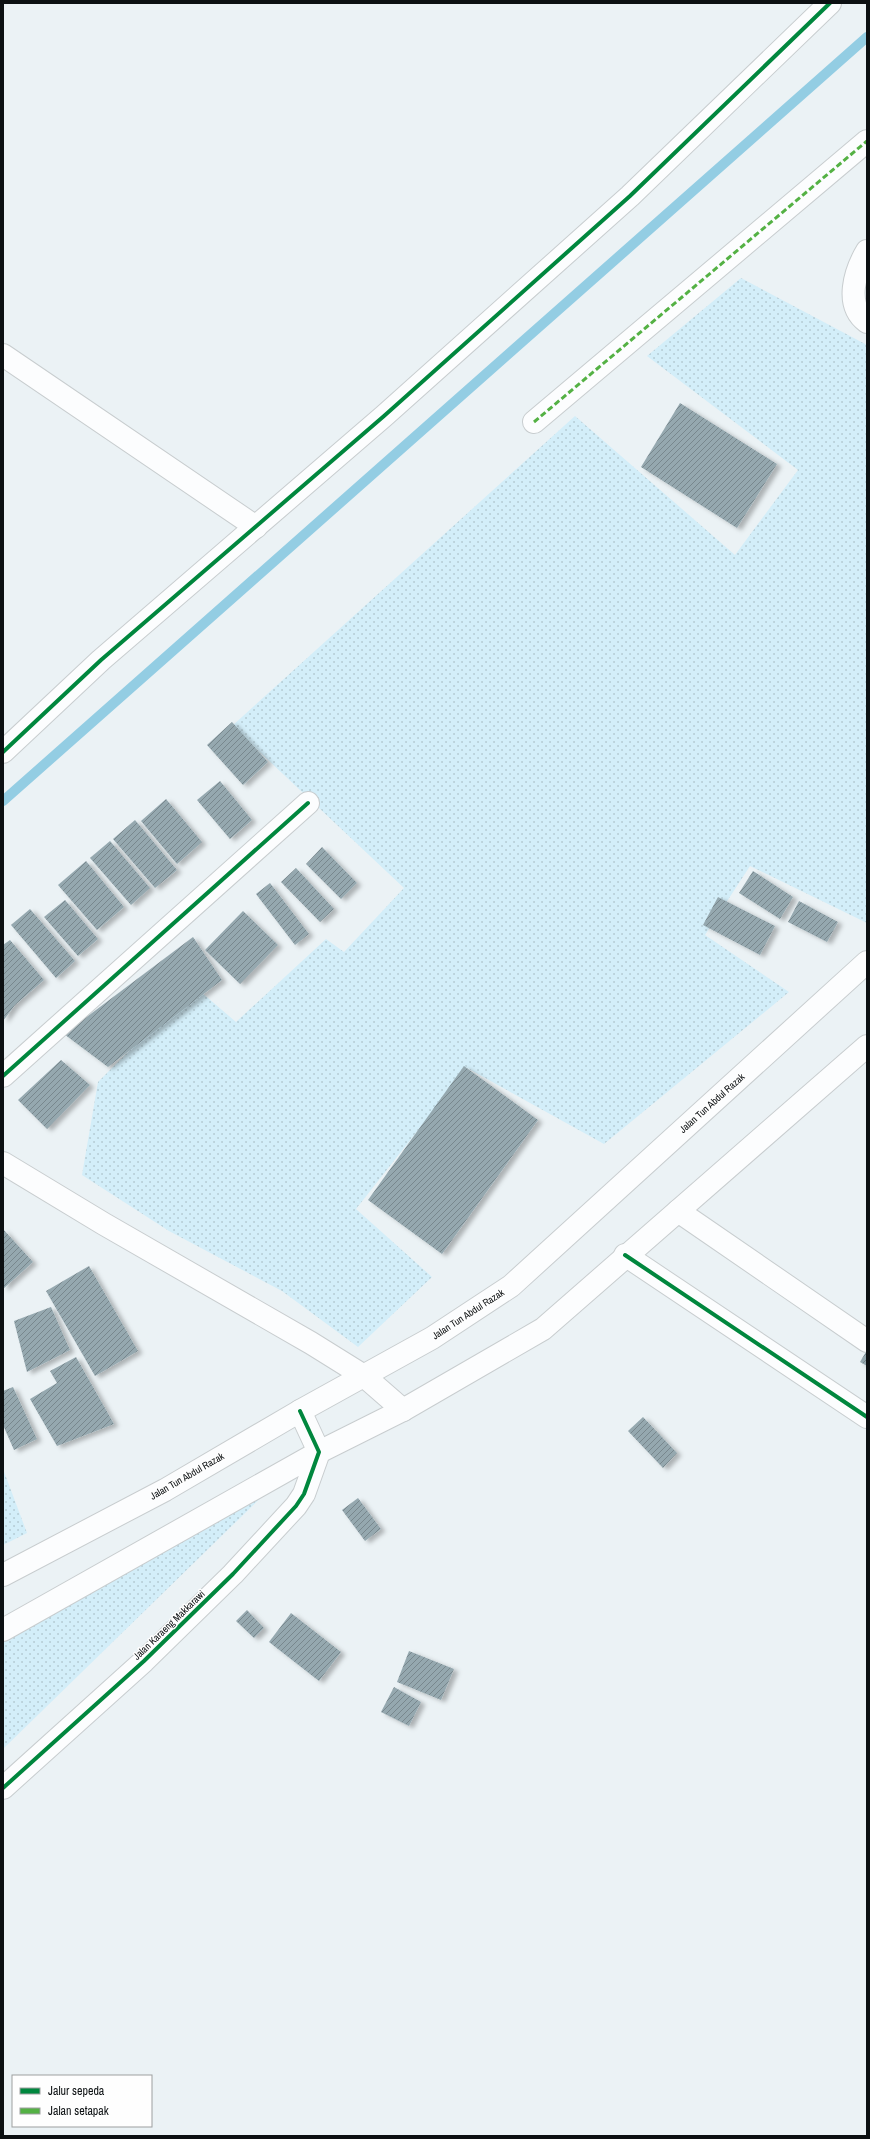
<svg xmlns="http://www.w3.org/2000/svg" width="870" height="2139" font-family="'Archivo Narrow',sans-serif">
<defs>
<pattern id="grass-dots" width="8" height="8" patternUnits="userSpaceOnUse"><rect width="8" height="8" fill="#d3eef9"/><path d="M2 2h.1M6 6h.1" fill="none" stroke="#b4cbd4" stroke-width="1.8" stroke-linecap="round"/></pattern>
<pattern id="building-hatch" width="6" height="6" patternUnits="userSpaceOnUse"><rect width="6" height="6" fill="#95a8af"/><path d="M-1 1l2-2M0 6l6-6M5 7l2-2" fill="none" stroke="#78878d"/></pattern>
<filter id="shadow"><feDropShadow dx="4.5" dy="2.5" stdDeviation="2" flood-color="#0004"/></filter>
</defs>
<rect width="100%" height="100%" fill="#ebf2f5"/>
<g fill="url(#grass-dots)">
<polygon points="741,278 867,345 867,923 750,866 705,935 789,992 604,1144 467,1068 356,1209 432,1277 358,1347 282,1291 169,1231 82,1175 98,1082 194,986 236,1022 326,939 344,952 404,888 232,726 575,416 735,555 798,470 647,356"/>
<polygon points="3,1469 27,1533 3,1545"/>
<polygon points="280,1479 3,1749 3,1627"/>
</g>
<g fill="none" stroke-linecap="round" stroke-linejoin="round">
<polyline stroke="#93cde3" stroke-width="10" points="3,801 867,37"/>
</g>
<g fill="url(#building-hatch)" filter="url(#shadow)">
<polygon points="680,403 777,464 737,528 641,467"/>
<polygon points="232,722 268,762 243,785 207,745"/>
<polygon points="220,781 252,820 230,839 197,800"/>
<polygon points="166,799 202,842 177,864 141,821"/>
<polygon points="135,820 177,870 155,888 113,839"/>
<polygon points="110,841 150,888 131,905 90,858"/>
<polygon points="322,847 357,883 341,899 306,864"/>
<polygon points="86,861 124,907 97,930 58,885"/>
<polygon points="296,868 334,909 320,922 281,882"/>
<polygon points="753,871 793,897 780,919 739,893"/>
<polygon points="270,883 309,934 295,945 256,894"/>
<polygon points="718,897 775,926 760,955 703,925"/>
<polygon points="65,900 98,939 78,956 44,917"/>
<polygon points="799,901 838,922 827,942 788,922"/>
<polygon points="30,909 75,961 56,978 11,925"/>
<polygon points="243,911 278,945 240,984 205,950"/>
<polygon points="193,937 222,980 108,1067 64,1034"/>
<polygon points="10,940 44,980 15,1005 3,1021 3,945"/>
<polygon points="61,1060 90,1085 47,1129 18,1100"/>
<polygon points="464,1066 538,1120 442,1254 368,1200"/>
<polygon points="3,1229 33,1262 3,1289"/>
<polygon points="89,1266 138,1351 95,1376 46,1291"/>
<polygon points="51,1307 70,1350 27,1372 14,1321"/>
<polygon points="867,1350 867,1366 860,1362"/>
<polygon points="76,1357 114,1424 57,1446 30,1399 57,1383 50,1371"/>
<polygon points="13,1387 37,1439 14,1450 3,1425 3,1391"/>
<polygon points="643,1417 677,1453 663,1468 628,1431"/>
<polygon points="358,1498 381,1529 365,1541 342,1510"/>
<polygon points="247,1610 264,1628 254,1638 236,1621"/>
<polygon points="291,1613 341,1652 319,1681 269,1642"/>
<polygon points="409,1651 454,1669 441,1700 397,1682"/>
<polygon points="394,1687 421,1702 409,1726 381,1712"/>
</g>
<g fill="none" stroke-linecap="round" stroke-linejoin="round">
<g stroke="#c8cdcf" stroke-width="24">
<g id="street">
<path d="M 867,251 C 855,271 844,305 867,322"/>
<polyline points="3,355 256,527"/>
<polyline points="534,422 867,141"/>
<polyline points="3,752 101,660 384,416 630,196 830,3"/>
<polyline points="3,1076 308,803"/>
<polyline points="3,1163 104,1224 311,1343 364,1376 403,1410"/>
<polyline points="678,1211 867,1341"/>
<polyline points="625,1255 867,1417"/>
<polyline points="3,1788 144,1661 233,1574 296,1506 304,1494 319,1452 300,1411"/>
</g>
</g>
<g stroke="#c8cdcf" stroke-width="24">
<g id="primary">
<polyline points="3,1575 165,1490 300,1411 432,1338 511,1286 867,962"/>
<polyline points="3,1630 319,1452 403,1410 543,1329 867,1046"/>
</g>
</g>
<use href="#street" stroke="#fcfdfe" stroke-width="22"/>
<use href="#primary" stroke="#fcfdfe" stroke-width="22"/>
<polyline stroke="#54b144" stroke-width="3" stroke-dasharray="6 3" stroke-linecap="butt" points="534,422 867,141"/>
<g stroke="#fefefe" stroke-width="6">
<g id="cycleway">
<polyline points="3,752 101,660 384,416 630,196 830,3"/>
<polyline points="3,1076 308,803"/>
<polyline points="625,1255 867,1417"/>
<polyline points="3,1788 144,1661 233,1574 296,1506 304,1494 319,1452 300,1411"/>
</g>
</g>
<use href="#cycleway" stroke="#00873e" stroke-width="4"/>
</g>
<g text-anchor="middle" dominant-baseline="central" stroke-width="3" stroke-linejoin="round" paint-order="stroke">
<g font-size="10" fill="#0c1012" stroke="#fefefe">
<text transform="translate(712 1103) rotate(-42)">Jalan Tun Abdul Razak</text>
<text transform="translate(468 1314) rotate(-33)">Jalan Tun Abdul Razak</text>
<text transform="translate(187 1476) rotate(-30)">Jalan Tun Abdul Razak</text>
<text transform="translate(169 1625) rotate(-44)">Jalan Karaeng Makkarawi</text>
</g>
</g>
<rect width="870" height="2139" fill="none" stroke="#0c1012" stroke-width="8"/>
<rect x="12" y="2075" width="140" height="52" fill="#fefefe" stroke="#9d9fa0"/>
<rect x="20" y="2088" width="20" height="6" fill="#00873e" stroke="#9d9fa0"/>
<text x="48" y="2095" font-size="12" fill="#0c1012">Jalur sepeda</text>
<rect x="20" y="2108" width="20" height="6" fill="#54b144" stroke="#9d9fa0"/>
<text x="48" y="2115" font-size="12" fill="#0c1012">Jalan setapak</text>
</svg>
